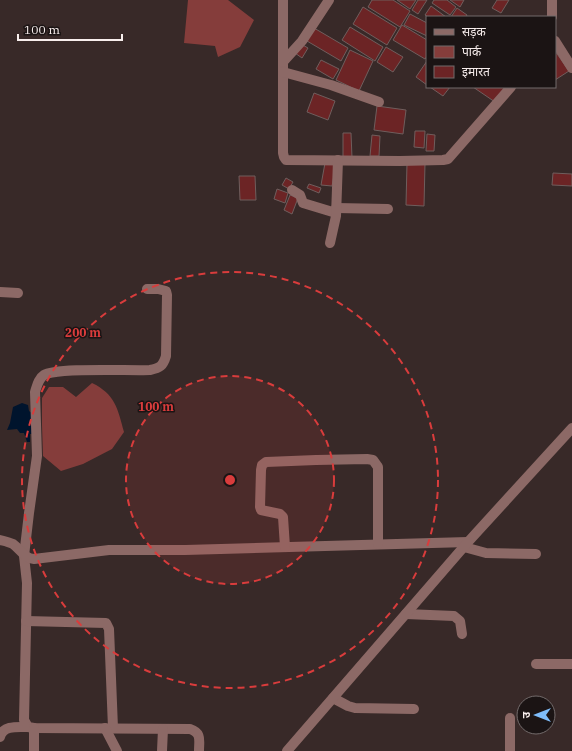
<svg xmlns="http://www.w3.org/2000/svg" width="572" height="751" font-family="'IBM Plex Serif','Noto Sans Devanagari',serif">
<rect width="100%" height="100%" fill="#382928"/>
<g fill="#853d3b">
<polygon points="188,0 228,0 254,20 240,47 218,57 215,46 184,43"/>
<path d="M 92,383 C 115,394 118,409 124,432 L 112,449 L 83,464 L 61,471 L 43,456 L 42,425 L 42,398 L 49,387 L 63,387 L 76,397 Z"/>
</g>
<polygon fill="#00142d" points="22,403 28,405 29,411 33,414 31,418 33,421 34,434 30,434 30,442 27,442 24,433 20,433 17,429 7,430 10,423 13,407"/>
<g fill="#6c2425" stroke="#6f5e5d">
<polygon points="372,0 393,0 410,11 400,27 368,7"/>
<polygon points="397,0 416,0 410,9"/>
<polygon points="418,0 427,0 418,14 412,10"/>
<polygon points="434,0 447,0 456,7 450,15 432,3"/>
<polygon points="450,0 464,0 460,7"/>
<polygon points="497,0 509,0 501,13 492,8"/>
<polygon points="431,6 446,17 428,17 425,15"/>
<polygon points="363,7 397,28 387,45 353,24"/>
<polygon points="457,8 467,15 466,17 451,17"/>
<polygon points="410,14 427,23 427,36 404,25"/>
<polygon points="402,25 427,40 427,56 425,59 393,40"/>
<polygon points="350,27 383,47 375,61 342,40"/>
<polygon points="314,28 348,48 341,61 307,41"/>
<polygon points="301,44 308,48 302,58 295,53"/>
<polygon points="386,47 403,57 393,72 377,62"/>
<polygon points="350,50 373,61 359,91 336,80"/>
<polygon points="555,51 569,71 555,80"/>
<polygon points="321,60 339,69 333,79 316,69"/>
<polygon points="427,61 427,85 416,77"/>
<polygon points="430,87 450,87 443,96"/>
<polygon points="473,87 505,87 495,102"/>
<polygon points="314,93 335,101 328,120 307,112"/>
<polygon points="377,106 406,110 403,134 374,130"/>
<polygon points="415,131 425,131 424,148 414,147"/>
<polygon points="343,133 351,133 352,158 343,158"/>
<polygon points="427,134 435,135 434,151 426,151"/>
<polygon points="372,135 380,136 379,156 370,156"/>
<polygon points="325,163 336,165 332,186 321,185"/>
<polygon points="407,163 425,163 424,206 406,205"/>
<polygon points="553,173 572,174 572,186 552,185"/>
<polygon points="239,176 255,176 256,200 240,200"/>
<polygon points="286,178 293,182 289,189 282,185"/>
<polygon points="309,184 321,188 319,193 307,188"/>
<polygon points="277,189 288,193 285,203 274,199"/>
<polygon points="290,195 298,198 292,214 284,210"/>
</g>
<g fill="none" stroke-linecap="round" stroke-linejoin="round">
<g stroke="#8c6966" stroke-width="10">
<polyline points="283,0 283,153 284,157 286,160 400,161 443,160 448,159 511,87"/>
<polyline points="552,17 552,0"/>
<polyline points="555,41 572,68"/>
<polyline points="283,62 302,41 329,0"/>
<polyline points="283,72 331,85 379,102"/>
<polyline points="292,190 300,195 303,203 336,213"/>
<polyline points="336,208 388,209"/>
<polyline points="330,243 336,216 338,160"/>
<path d="M 147,289 L 158,289 L 166,291 L 167,295 L 166,356 C 163,366 160,368 150,370 C 131,371 56,367 44,375 C 38,379 37,386 35,392 L 37,456 L 29,513 L 24,556 L 27,583 L 24,720 L 28,727 L 34,728 L 190,729 C 202,733 199,740 199,751"/>
<polyline points="0,292 18,293"/>
<path d="M 0,540 C 4,541 9,542 13,544 C 21,550 24,558 34,559 L 109,550 L 185,550 L 468,542"/>
<polyline points="285,547 283,517 280,514 261,510 260,507 261,470 262,465 266,462 316,460 367,459 373,460 378,467 378,544"/>
<polyline points="464,547 486,553 536,554"/>
<polyline points="406,614 454,616 460,621 462,634"/>
<polyline points="26,621 106,623 109,629 113,728"/>
<polyline points="536,664 572,664"/>
<polyline points="333,698 348,706 355,708 414,709"/>
<polyline points="105,728 117,751"/>
<path d="M 0,737 C 3,725 18,727 28,727"/>
<polyline points="34,751 34,728"/>
<polyline points="162,751 163,729"/>
<polyline points="287,751 468,542 572,428"/>
<polyline points="510,751 510,718"/>
</g>
</g>
<circle cx="230" cy="480" r="104" fill="#d93c3c" fill-opacity=".12"/>
<g fill="none" stroke="#d93c3c" stroke-width="2" stroke-dasharray="7 5">
<circle cx="230" cy="480" r="104"/>
<circle cx="230" cy="480" r="208"/>
</g>
<circle cx="230" cy="480" r="6" fill="#d93c3c" stroke="#1b1414" stroke-width="2"/>
<g font-size="12" text-anchor="middle" font-weight="bold" fill="#d93c3c" stroke="#1b1414" stroke-width="3" stroke-linejoin="round" paint-order="stroke">
<text x="83" y="337">200 m</text>
<text x="156" y="411">100 m</text>
</g>
<rect x="426" y="16" width="130" height="72" fill="#1b1414" stroke="#736b6b"/>
<rect x="434" y="29" width="20" height="6" fill="#8c6966" stroke="#736b6b"/>
<text x="462" y="36" font-size="12" fill="#f8eeed">सड़क</text>
<rect x="434" y="46" width="20" height="12" fill="#853d3b" stroke="#736b6b"/>
<text x="462" y="56" font-size="12" fill="#f8eeed">पार्क</text>
<rect x="434" y="66" width="20" height="12" fill="#6c2425" stroke="#736b6b"/>
<text x="462" y="76" font-size="12" fill="#f8eeed">इमारत</text>
<g transform="translate(536 715) rotate(270)"><circle r="19" fill="#1b1414" stroke="#736b6b"/>
<path d="M0-3L7 15L0 10L-7 15Z" fill="#7fbdfa"/>
<text y="-6" font-size="11" font-weight="bold" text-anchor="middle" fill="#f8eeed">उ</text>
</g>
<path d="M18 34v6h104v-6" fill="none" stroke="#f8eeed" stroke-width="2"/>
<text x="24" y="34" font-size="12" fill="#f8eeed" stroke="#1b1414" stroke-width="3" paint-order="stroke">100 m</text>
</svg>
